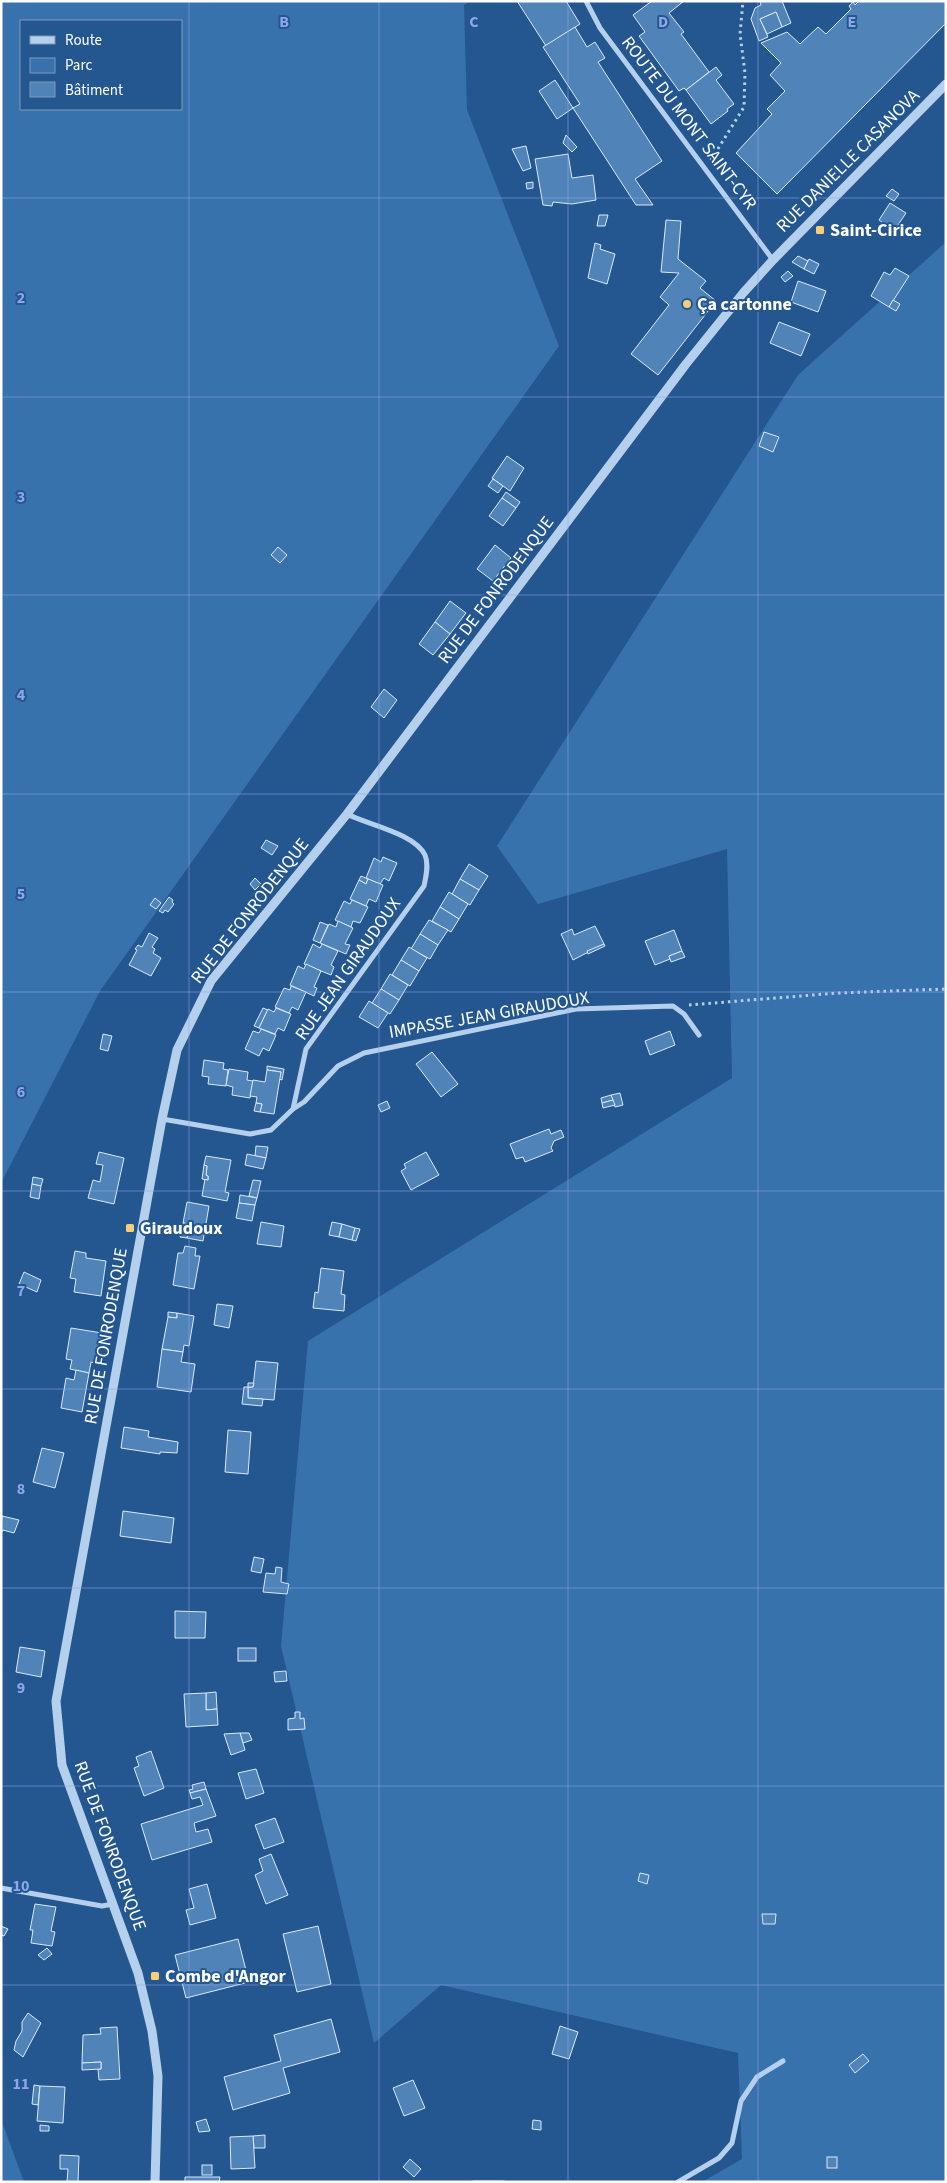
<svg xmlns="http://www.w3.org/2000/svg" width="947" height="2183" font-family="'Source Sans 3',sans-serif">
<rect width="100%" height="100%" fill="#245790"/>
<g fill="#3872ad" fill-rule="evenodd">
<path d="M 1,1 L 470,1 L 464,5 L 467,110 L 559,346 L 100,991 L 1,1183 ZM 21,21 L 181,21 L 181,109 L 21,109 Z"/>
<polygon points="946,242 946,2182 702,2182 742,2159 738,2053 441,1985 374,2043 281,1646 308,1341 732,1078 727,849 538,904 497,846 798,375"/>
<polygon points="1,2119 24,2182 1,2182"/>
</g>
<g fill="#5083b8" stroke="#dae9f9">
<polygon points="517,1 566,1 580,24 546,46"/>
<polygon points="652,1 684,1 669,13 684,32 681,34 709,72 686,90 684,88 679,91 639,36 645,32 633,15"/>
<polygon points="760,1 782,1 791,23 782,27 776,12 760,19 768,37 759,41 751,19 755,8 761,5"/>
<polygon points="859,1 946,1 946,23 777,194 736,153 772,114 767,109 785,91 770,75 781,63 761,43 787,32 800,44 818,27 826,34 851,9 849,6 853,2 855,5"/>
<polygon points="776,12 782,27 767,34 760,19"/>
<polygon points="575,27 587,47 595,42 605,58 598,62 662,161 635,179 653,205 636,205 573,108 580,104 543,47"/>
<polygon points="716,67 722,75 716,80 734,104 727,109 728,111 711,124 686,90"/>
<polygon points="555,80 573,108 557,119 539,91"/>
<polygon points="566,135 577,147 572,152 563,143"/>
<polygon points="526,146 531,168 523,171 512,149"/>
<polygon points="568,154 572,178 593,175 596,200 572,204 553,202 552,206 543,205 535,159"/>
<polygon points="533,182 533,188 527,189 526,183"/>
<polygon points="892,189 899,194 894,201 886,196"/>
<polygon points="890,203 906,213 894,231 879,220"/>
<polygon points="599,215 608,215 605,226 597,226"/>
<polygon points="666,220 681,221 678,259 706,281 700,288 716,301 658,375 631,354 669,305 660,297 679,273 661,272"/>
<polygon points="595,243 601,245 600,249 615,254 607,284 588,278"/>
<polygon points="798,256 808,261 804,269 792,262"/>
<polygon points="809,259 819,264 814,274 804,269"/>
<polygon points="895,268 909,276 889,307 871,296 884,272 890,275"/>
<polygon points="788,271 793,276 785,282 781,277"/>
<polygon points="798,281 826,291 818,312 791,302"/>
<polygon points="893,300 900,304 896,311 889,307"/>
<polygon points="779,322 810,334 801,356 770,343"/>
<polygon points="764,432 779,437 773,452 759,446"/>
<polygon points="507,456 524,468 510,491 492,478"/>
<polygon points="493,479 503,486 498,493 488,486"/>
<polygon points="506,492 520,502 516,508 502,498"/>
<polygon points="502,498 516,508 503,526 489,516"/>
<polygon points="495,545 511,558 493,581 477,569"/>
<polygon points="278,547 287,555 280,563 271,555"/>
<polygon points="450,601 466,613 450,634 435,622"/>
<polygon points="435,622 450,634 433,655 419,644"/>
<polygon points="384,689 397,700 384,718 371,707"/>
<polygon points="266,840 278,846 272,855 261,848"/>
<polygon points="383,857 397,863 389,881 384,878 380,884 366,878 374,858 381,862"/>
<polygon points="469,864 488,876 479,890 460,879"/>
<polygon points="361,876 368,879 366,884 359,880"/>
<polygon points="255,878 261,884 255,890 250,884"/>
<polygon points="368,879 383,885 376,902 369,899 366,906 350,899 359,880 366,884"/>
<polygon points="460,879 479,890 470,905 452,894"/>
<polygon points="449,892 468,904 459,919 440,907"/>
<polygon points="169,897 173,900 172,902 174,904 168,912 165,910 163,913 159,911"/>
<polygon points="155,898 161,903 156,909 150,905"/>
<polygon points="352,900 368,907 360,923 353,921 351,927 335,920 344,901 350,904"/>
<polygon points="440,907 459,919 451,932 432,921"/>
<polygon points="429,920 448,930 438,945 420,934"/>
<polygon points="338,921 353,928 345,944 350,945 346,954 320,943 329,924 336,927"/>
<polygon points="320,922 328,925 320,943 313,940"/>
<polygon points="595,926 604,944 573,960 561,934 572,929 574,935"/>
<polygon points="674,930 682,951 669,956 670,959 655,965 645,941"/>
<polygon points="149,933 158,938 152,947 155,949 153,953 161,958 151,976 129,965 137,950 135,949 138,945 142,947"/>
<polygon points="420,934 438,945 430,959 411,949"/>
<polygon points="313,944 320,948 322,944 338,951 331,965 334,967 331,975 304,964"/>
<polygon points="604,944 605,946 588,954 587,951"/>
<polygon points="409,947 427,958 419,971 401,960"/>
<polygon points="682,951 685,957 671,962 669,956"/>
<polygon points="401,960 419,971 410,986 392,975"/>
<polygon points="306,964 321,971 314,987 317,988 314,996 290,985 298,966 304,969"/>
<polygon points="390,974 408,985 399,1000 381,989"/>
<polygon points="291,986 306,992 298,1010 292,1007 289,1013 275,1007 284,988 290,990"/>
<polygon points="381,989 399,1000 390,1014 372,1003"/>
<polygon points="369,1001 388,1013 378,1028 359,1017"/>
<polygon points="263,1008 268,1010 259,1028 254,1026"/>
<polygon points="276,1008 291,1014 284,1031 278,1028 275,1034 259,1028 268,1009 274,1012"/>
<polygon points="261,1029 276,1035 269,1051 263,1048 259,1056 245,1049 253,1031 259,1033"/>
<polygon points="670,1031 675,1045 650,1055 645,1041"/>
<polygon points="103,1034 112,1036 108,1051 100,1049"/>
<polygon points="432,1052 458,1084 441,1097 416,1064"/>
<polygon points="204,1060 224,1063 223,1069 228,1070 226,1086 208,1084 209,1077 202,1076"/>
<polygon points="267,1066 284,1069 282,1080 279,1079 281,1072 267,1070"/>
<polygon points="229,1069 248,1072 247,1080 253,1081 250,1098 232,1095 233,1087 226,1085"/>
<polygon points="267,1070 281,1072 274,1114 260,1112 262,1104 256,1103 257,1097 250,1096 253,1080 265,1082"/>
<polygon points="620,1093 623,1105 615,1107 611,1095"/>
<polygon points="611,1095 613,1100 602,1103 601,1098"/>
<polygon points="613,1100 615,1105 603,1108 602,1103"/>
<polygon points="387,1101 390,1108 381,1112 378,1105"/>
<polygon points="256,1103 262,1104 260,1112 254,1111"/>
<polygon points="549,1129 551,1134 561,1130 564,1137 554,1141 551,1148 553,1151 525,1162 523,1157 516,1159 510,1144"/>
<polygon points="256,1146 268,1147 266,1158 255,1156"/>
<polygon points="99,1152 124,1158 114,1204 88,1198 93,1180 100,1182 103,1165 96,1164"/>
<polygon points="426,1152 439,1175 411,1190 401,1171 406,1168 404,1164"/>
<polygon points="247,1154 266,1158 263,1169 245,1165"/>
<polygon points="206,1156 231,1160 225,1192 229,1193 227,1201 202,1196 205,1179 208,1180 208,1176 206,1175 207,1166 204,1165"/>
<polygon points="204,1165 207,1166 206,1175 208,1176 208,1180 202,1179"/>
<polygon points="33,1177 43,1179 41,1186 32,1184"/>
<polygon points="253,1180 261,1181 257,1198 249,1196"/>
<polygon points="32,1184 41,1186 39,1199 30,1197"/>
<polygon points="240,1195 257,1198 255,1205 239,1203"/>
<polygon points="187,1202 209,1206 203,1241 187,1238 189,1224 183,1223"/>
<polygon points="239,1203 255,1205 252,1221 236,1218"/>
<polygon points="261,1222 284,1226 281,1247 257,1244"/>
<polygon points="332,1222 342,1224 339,1237 329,1235"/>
<polygon points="183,1223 189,1224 187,1238 180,1237"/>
<polygon points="342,1224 355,1228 352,1240 339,1237"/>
<polygon points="355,1228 360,1229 356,1241 352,1240"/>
<polygon points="185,1246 196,1248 195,1256 200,1256 194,1289 173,1285 178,1253 183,1253"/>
<polygon points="75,1251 86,1253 86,1258 106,1261 101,1296 74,1292 76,1279 70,1278"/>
<polygon points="321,1268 344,1271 341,1294 345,1295 344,1311 313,1308 315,1292 318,1293"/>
<polygon points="24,1272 41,1280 37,1292 19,1284"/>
<polygon points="217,1304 233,1306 229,1328 214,1325"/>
<polygon points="168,1312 177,1313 177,1318 168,1317"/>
<polygon points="177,1313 194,1316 189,1346 184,1345 183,1352 162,1349 168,1317 177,1318"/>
<polygon points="71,1328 102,1333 95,1363 91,1362 89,1373 70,1369 72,1360 66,1359"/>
<polygon points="162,1349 183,1352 181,1362 195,1364 191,1392 157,1387"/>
<polygon points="256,1361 278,1363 274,1400 248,1398 248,1387 253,1387"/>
<polygon points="76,1370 89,1373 82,1412 61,1408 66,1378 74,1380"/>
<polygon points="248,1383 254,1383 253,1387 248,1387"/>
<polygon points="244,1387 248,1387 248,1398 263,1399 262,1406 242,1404"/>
<polygon points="124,1427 149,1431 148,1437 178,1442 177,1453 160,1452 160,1454 121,1448"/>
<polygon points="228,1430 251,1432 248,1474 225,1472"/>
<polygon points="42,1448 64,1453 55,1488 33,1482"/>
<polygon points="123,1511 174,1518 171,1543 120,1536"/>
<polygon points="2,1516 19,1520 14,1533 3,1530 1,1533"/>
<polygon points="254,1557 264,1559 261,1573 251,1571"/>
<polygon points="276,1567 282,1568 281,1582 289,1584 287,1594 263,1592 266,1573 275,1574"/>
<polygon points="175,1611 206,1612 205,1638 175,1638"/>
<polygon points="20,1647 45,1651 41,1677 16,1672"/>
<rect x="238" y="1648" width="18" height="13"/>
<polygon points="286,1671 287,1681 275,1682 274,1672"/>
<polygon points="216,1692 217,1709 206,1710 206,1693"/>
<polygon points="206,1693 206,1710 217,1709 218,1725 186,1727 184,1694"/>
<polygon points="295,1712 300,1712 300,1719 304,1718 305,1729 288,1730 288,1719 295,1718"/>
<polygon points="240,1733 249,1733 252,1740 243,1743"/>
<polygon points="240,1733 245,1750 231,1755 224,1734"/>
<polygon points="151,1751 164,1788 144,1796 134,1768 139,1766 136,1757"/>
<polygon points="256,1769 264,1793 246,1799 238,1773"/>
<polygon points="204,1782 206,1789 190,1793 189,1790 193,1789 192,1785"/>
<polygon points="206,1789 216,1816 194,1823 196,1832 208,1829 212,1842 152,1860 141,1824 203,1805 200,1797 192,1799 190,1793"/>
<polygon points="275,1818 284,1842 264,1849 255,1825"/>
<polygon points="271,1854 288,1895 266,1904 255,1875 263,1871 259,1859"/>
<polygon points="640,1873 649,1875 647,1884 638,1881"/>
<polygon points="207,1884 216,1918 190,1925 186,1910 194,1908 189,1889"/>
<polygon points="35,1904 56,1907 51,1931 55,1932 52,1946 31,1943 33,1930 30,1930"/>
<polygon points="762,1914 776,1914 775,1924 763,1924"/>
<polygon points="1,1926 8,1929 4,1936 1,1935"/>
<polygon points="318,1926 331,1984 297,1992 283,1934"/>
<polygon points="238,1939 249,1982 186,1998 175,1955"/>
<polygon points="47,1948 52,1954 44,1960 38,1955"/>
<polygon points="28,2013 41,2023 23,2057 14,2050 16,2041 22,2031 22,2022"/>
<polygon points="331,2019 340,2052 283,2068 290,2093 233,2110 224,2077 281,2061 274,2035"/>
<polygon points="560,2026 578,2032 569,2059 552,2054"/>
<polygon points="117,2027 120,2079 99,2080 98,2069 101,2069 101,2062 82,2063 83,2035 101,2034 100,2028"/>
<polygon points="863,2054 869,2061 855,2073 849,2065"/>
<polygon points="101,2062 101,2069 82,2070 82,2063"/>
<polygon points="413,2080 425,2108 404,2116 393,2088"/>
<polygon points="34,2085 40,2086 38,2105 32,2104"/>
<polygon points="40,2086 65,2087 63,2123 37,2121"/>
<polygon points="206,2119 210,2131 199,2132 196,2122"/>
<polygon points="533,2120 541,2121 541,2130 532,2129"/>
<polygon points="40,2125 49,2126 49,2131 40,2131"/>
<polygon points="265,2135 265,2148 254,2148 253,2136"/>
<polygon points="253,2136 255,2168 231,2169 230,2137"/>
<polygon points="60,2155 79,2156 78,2182 67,2182 68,2169 60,2169"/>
<rect x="827" y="2157" width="10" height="11"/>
<polygon points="410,2159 421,2169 414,2177 403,2167"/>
<rect x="202" y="2165" width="10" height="10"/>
<polygon points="185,2177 220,2177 219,2182 185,2182"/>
<rect x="473" y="2181" width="31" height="1"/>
</g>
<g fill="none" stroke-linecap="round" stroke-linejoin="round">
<g stroke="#b5d0ec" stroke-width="3" stroke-dasharray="2.5 4" stroke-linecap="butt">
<polyline points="711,160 744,107 745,73 740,34 743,1"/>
<polyline points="689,1005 838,993 946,989"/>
</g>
<g stroke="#b5d0ec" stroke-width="5">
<polyline points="586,1 600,28 773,260"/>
<polyline points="293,1109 304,1102 338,1066 364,1053 576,1009 673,1006 684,1014 699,1035"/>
<path d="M 162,1119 L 250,1134 L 271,1130 L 293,1109 L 306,1049 L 424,886 C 426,877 429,864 425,855 C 414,833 368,825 347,814"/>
<polyline points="1,1888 102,1906 113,1904"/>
<polyline points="678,2182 719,2158 732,2143 741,2101 757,2077 783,2061"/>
</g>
<polyline stroke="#b5d0ec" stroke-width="9" points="155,2182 158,2076 152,2031 138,1973 62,1765 56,1701 162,1119 177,1050 211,981 347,814 686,364 744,292 773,260 946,84"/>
</g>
<path fill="none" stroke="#8ea6ec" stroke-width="1" stroke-opacity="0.55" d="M 189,1 L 189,2182M 379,1 L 379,2182M 568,1 L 568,2182M 758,1 L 758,2182M 1,198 L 946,198M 1,397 L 946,397M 1,595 L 946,595M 1,794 L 946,794M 1,992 L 946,992M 1,1191 L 946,1191M 1,1389 L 946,1389M 1,1588 L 946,1588M 1,1786 L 946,1786M 1,1985 L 946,1985"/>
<g fill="#f6cd79" stroke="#245790" stroke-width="2">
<rect x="815" y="225" width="10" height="10" rx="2.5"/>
<circle cx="687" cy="304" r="5"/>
<rect x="125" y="1223" width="10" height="10" rx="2.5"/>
<rect x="150" y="1971" width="10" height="10" rx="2.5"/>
</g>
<g text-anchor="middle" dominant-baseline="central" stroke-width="4" stroke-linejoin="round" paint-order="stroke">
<g font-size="18" fill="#fff" stroke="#245790">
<text transform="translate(689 123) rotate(53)">ROUTE DU MONT SAINT-CYR</text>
<text transform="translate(848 161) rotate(-45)">RUE DANIELLE CASANOVA</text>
<text transform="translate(496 590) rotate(-53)">RUE DE FONRODENQUE</text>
<text transform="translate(250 911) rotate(-52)">RUE DE FONRODENQUE</text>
<text transform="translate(348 969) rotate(-55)">RUE JEAN GIRAUDOUX</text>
<text transform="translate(489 1015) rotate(-10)">IMPASSE JEAN GIRAUDOUX</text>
<text transform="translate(106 1336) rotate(-80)">RUE DE FONRODENQUE</text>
<text transform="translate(110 1846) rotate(70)">RUE DE FONRODENQUE</text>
</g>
<g font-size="18" font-weight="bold" fill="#fff" stroke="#245790" text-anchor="start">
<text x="830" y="230">Saint-Cirice</text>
<text x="697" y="304">Ça cartonne</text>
<text x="140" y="1228">Giraudoux</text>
<text x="165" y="1976">Combe d'Angor</text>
</g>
</g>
<g font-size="16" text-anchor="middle" font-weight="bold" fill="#8ea6ec" stroke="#245790" stroke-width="4" stroke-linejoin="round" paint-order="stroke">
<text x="284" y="27">B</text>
<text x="474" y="27">C</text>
<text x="663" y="27">D</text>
<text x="852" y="27">E</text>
<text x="21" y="303">2</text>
<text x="21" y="502">3</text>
<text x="21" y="700">4</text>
<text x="21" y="899">5</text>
<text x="21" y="1097">6</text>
<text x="21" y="1296">7</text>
<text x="21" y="1494">8</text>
<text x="21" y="1693">9</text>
<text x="21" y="1891">10</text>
<text x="21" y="2089">11</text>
</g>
<rect width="947" height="2183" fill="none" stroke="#ffffff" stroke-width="5"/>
<rect x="20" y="20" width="162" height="90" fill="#245790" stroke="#7c9abc"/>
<rect x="30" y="36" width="25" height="8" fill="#b5d0ec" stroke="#7c9abc"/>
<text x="65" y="45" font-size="15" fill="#ffffff">Route</text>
<rect x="30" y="58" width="25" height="15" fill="#3872ad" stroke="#7c9abc"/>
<text x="65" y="70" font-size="15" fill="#ffffff">Parc</text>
<rect x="30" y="82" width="25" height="15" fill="#5083b8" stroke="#7c9abc"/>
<text x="65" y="95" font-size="15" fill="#ffffff">Bâtiment</text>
</svg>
